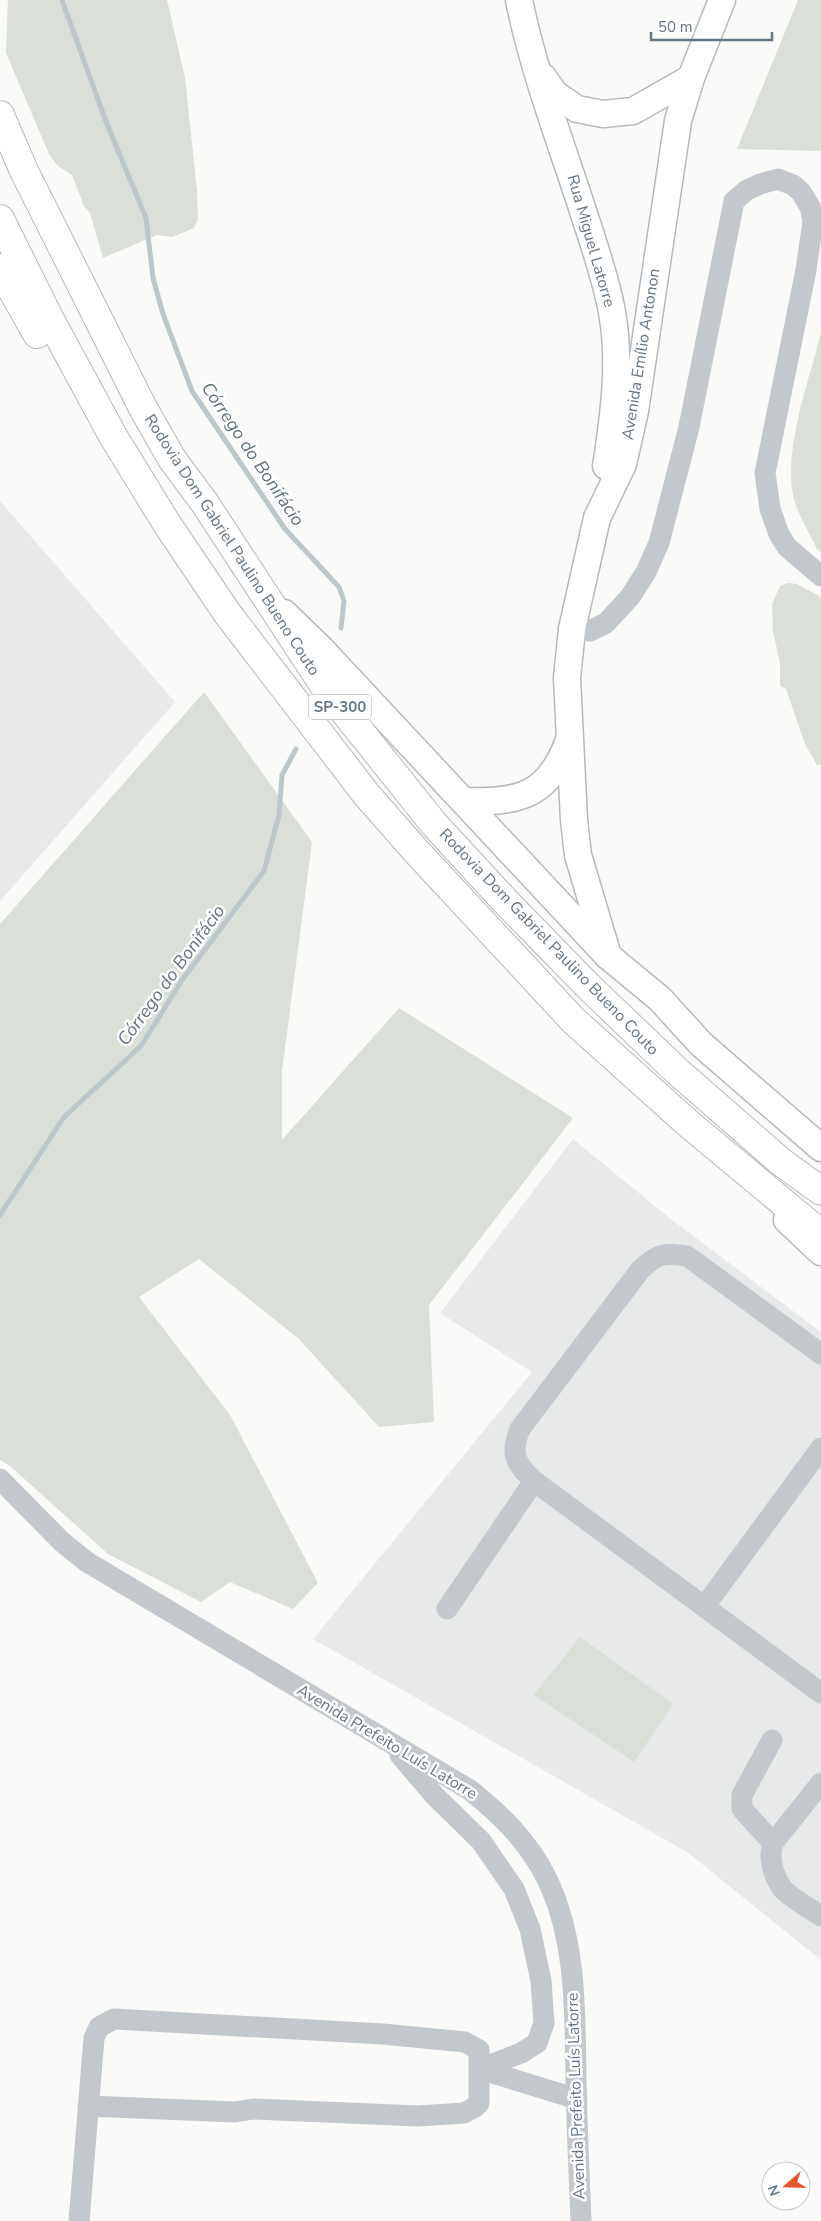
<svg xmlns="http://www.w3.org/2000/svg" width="821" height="2221" font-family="'Nunito Sans',sans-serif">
<rect width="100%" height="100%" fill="#fafaf8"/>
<g fill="#e8e9e9">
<polygon points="0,501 175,702 0,901"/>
<polygon points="573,1139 672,1220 821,1332 821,1960 687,1852 313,1639 532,1372 440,1313"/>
</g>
<g fill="#dadfd7">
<polygon points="8,0 167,0 185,78 197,191 198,220 194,228 172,237 157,235 103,258 90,213 84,206 72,175 58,166 49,154 6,53"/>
<polygon points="798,0 821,0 821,151 737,149"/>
<path d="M 821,333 L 821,552 L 817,549 C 809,532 797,513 793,495 C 784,447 809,381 821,333 Z"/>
<polygon points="788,583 797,584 821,597 821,765 817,765 805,744 786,689 780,686 780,663 773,631 772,604 780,586"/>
<polygon points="204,692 312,842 282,1071 282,1140 399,1008 573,1118 429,1305 434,1422 379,1427 299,1339 199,1259 139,1297 230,1415 318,1583 293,1609 230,1582 201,1602 108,1554 10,1466 0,1460 0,924"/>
<polygon points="580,1637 673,1704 634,1762 534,1695"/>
</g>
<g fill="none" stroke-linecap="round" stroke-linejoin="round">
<g stroke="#bbc7cb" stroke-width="5">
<polyline points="62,0 105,119 146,218 153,278 163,314 192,391 285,529 339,587 344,601 341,628"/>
<polyline points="0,1215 64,1117 141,1046 182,980 264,871 279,815 282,775 296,749"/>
</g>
<g stroke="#b5babe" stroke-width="29">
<g id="major">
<path d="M 519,0 C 534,74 562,145 585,217 C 595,248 606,279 612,312 C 621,361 614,416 606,466"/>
<polyline points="543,77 555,94 577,109 603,114 633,111 691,78"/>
<polyline points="284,613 321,649 608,956 660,999 701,1044 821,1148"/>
<path d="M 464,801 C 519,803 549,796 569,740"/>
<polyline points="608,956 578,855 574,820 567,678 572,629 597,518 623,464 635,411 678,121 691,78 722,0"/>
<polyline points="787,1220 821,1252"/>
</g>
</g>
<g stroke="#b4b9bd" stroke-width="30">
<g id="highway">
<polyline points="0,115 24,171 143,408 172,459 204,502 327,690 434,824 506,902 590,988 678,1072 780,1161 821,1191"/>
<polyline points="0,219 48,316 113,436 167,524 227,613 366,794 416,851 573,1020 690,1125 821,1234"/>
<polyline points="0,268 37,334"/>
</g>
</g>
<g stroke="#c3c8cc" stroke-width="21">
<polyline points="572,629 590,631 606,623 630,597 646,572 659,543 689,427 734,201 747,190 760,184 778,179 793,185 801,192 810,207 813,221 806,270 765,473 770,509 779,534 787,547 821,576"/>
<path d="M 821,1354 L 687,1256 C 663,1253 659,1253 641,1269 L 520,1429 C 510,1453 515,1464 534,1481 L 821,1693"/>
<path d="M 0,1479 L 62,1542 L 87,1562 L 470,1790 C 501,1815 528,1841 546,1877 C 577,1939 575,2014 576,2081 C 577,2128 579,2174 581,2221"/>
<polyline points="704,1607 821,1448"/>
<polyline points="447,1609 534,1481"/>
<polyline points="772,1740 742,1795 742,1809 773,1843"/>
<polyline points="400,1755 435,1796 481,1841 514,1889 530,1929 541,1981 544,2023 537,2043 521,2053 480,2069"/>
<path d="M 821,1783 L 773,1843 C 768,1857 773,1875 782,1888 C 789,1897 811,1909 821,1916"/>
<polyline points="480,2069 577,2099"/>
<polyline points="79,2221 94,2038 99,2027 114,2019 383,2034 465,2042 479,2050 479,2103 475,2107 464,2113 418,2116 253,2109 235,2112 88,2106"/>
</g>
<use href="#major" stroke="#fff" stroke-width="26"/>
<use href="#highway" stroke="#fff" stroke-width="28"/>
</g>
<g text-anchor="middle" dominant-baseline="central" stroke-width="5" stroke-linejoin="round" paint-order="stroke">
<rect fill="#fff" stroke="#939fa8" stroke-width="1" x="309" y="694.5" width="62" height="25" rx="4"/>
<g font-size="15" font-weight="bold" fill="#657683">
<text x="340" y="707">SP-300</text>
</g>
<g font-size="16" fill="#657683" stroke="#fff">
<text transform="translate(591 241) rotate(74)">Rua Miguel Latorre</text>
<text transform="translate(641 354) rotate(-81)">Avenida Emílio Antonon</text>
<text transform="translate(232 545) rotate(57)">Rodovia Dom Gabriel Paulino Bueno Couto</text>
<text transform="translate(549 942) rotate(46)">Rodovia Dom Gabriel Paulino Bueno Couto</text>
<text transform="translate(387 1742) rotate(31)">Avenida Prefeito Luís Latorre</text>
<text transform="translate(576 2096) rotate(-92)">Avenida Prefeito Luís Latorre</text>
</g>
<g font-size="18" font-style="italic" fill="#60757c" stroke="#fff">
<text transform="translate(253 454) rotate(56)">Córrego do Bonifácio</text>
<text transform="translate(171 975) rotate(-54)">Córrego do Bonifácio</text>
</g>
</g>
<g transform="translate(786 2186) rotate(250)"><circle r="24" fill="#ffffff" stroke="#c1c8cd"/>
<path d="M0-4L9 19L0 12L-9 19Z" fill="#e4572e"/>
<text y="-8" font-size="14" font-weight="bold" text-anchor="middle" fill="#657683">N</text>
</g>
<path d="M651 32v8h121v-8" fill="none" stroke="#657683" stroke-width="2.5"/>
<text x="658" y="32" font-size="15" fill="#657683" stroke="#ffffff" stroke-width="4" paint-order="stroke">50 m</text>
</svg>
